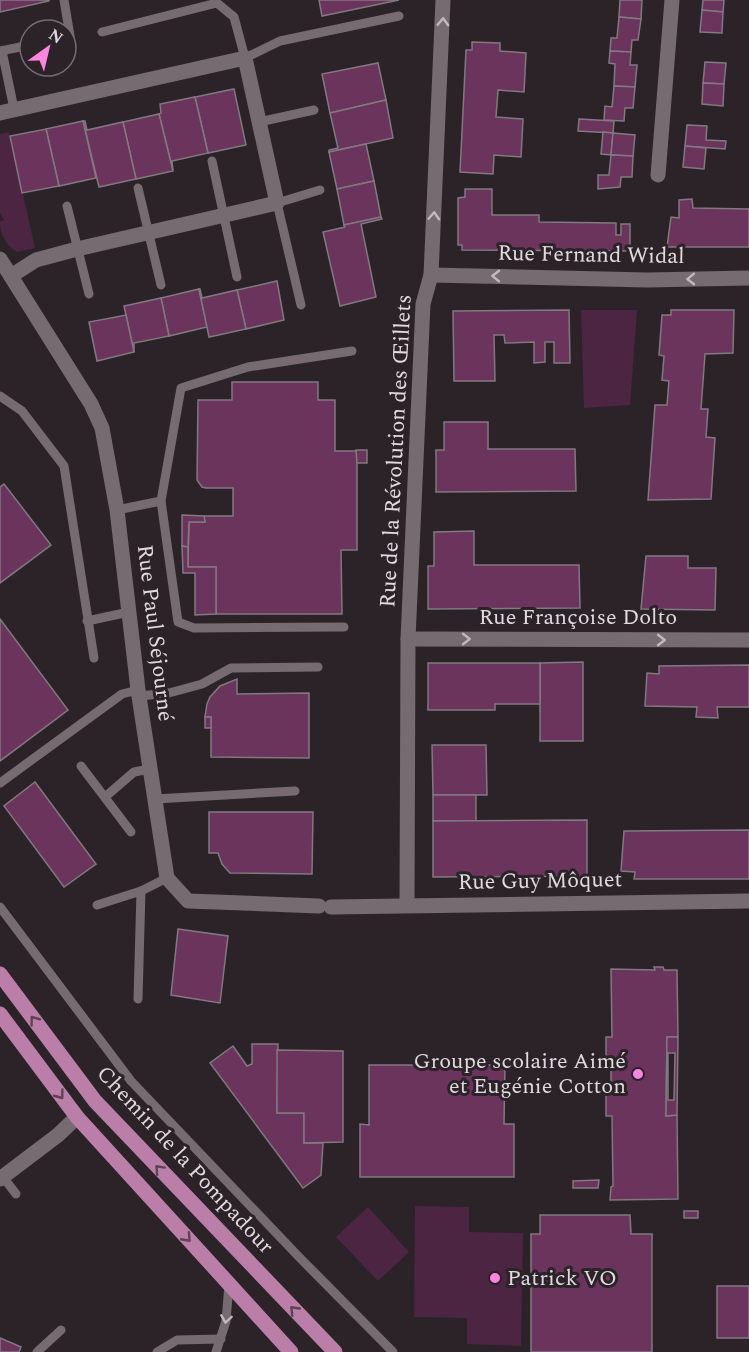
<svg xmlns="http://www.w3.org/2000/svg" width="749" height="1352" font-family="Spectral,serif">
<rect width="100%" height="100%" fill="#2c2329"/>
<g fill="#4c2542">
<path d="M 9,132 L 35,248 L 17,252 C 6,245 0,235 0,222 L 4,220 L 0,213 L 0,134 Z"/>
<polygon points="581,310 637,310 630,405 584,408"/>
<polygon points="415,1206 469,1207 469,1232 523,1233 521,1346 467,1344 467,1318 414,1317"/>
<polygon points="368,1207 409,1252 378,1281 336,1237"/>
</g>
<g fill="#6a345c" stroke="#82787f" stroke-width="1.5" fill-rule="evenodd">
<polygon points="0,0 49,0 49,1 0,12"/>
<polygon points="319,0 399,0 322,16"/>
<polygon points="620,0 642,0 641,19 619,17"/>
<polygon points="703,0 724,0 723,12 702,10"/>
<polygon points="702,10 723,12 722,33 700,32"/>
<polygon points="619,17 641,19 638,40 632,40 631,52 610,51 611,38 617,38"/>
<polygon points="472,42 500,43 500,51 526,53 524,92 498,90 496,117 523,119 521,157 494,155 493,174 460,172 466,50 472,50"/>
<polygon points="610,51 631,52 630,65 637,65 635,87 614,86 615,64 609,63"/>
<polygon points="705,62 726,63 724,84 703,83"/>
<polygon points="378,63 386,100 330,113 322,74"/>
<polygon points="703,83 724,84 723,106 702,104"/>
<polygon points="614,86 635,87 633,108 625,108 624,121 604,120 605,106 612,107"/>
<polygon points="234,89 246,145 208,153 195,97"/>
<polygon points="195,97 208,153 172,161 173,171 159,114 161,113 160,104"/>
<polygon points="386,100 393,138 329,152 329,150 338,148 330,113"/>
<polygon points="159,114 173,171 136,179 123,122"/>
<polygon points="579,119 614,121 613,133 578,131"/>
<polygon points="83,121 85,121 87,130 123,122 136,179 99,187"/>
<polygon points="83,121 96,178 59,186 46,129"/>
<polygon points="687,125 707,126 706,140 726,141 725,149 685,146"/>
<polygon points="46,129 59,186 22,193 10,136"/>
<polygon points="603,132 613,133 611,155 601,154"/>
<polygon points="613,133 635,135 633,156 611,155"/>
<polygon points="366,144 374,181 337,189 329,152"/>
<polygon points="685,146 706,148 704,169 683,167"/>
<polygon points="611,155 633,156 632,177 621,177 620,187 598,189 598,175 609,175"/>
<polygon points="374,181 381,217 344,225 337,189"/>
<polygon points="465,189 492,189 492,215 539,215 539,222 616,223 616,235 621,235 621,224 630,224 630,251 462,250 462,245 458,245 458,198 465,197"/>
<polygon points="692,199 693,208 749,209 749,247 667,247 671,217 679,218 679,200"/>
<polygon points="381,217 382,219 361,224 376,297 340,306 323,232 345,227 344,225"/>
<polygon points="277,281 284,320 246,329 237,290"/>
<polygon points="199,289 207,327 169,336 161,298"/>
<polygon points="199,289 200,289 202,298 237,290 246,329 209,337"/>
<polygon points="161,298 169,336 134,343 134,352 124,306"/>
<polygon points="569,310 570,363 554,363 554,342 545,342 545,362 534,363 534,342 505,343 504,335 494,335 495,381 454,381 453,311"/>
<polygon points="671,310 734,310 733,353 705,354 701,409 708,409 706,437 715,438 711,499 648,500 655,405 667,405 669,381 662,380 664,356 659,355 662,315 671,315"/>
<polygon points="126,315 134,352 97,361 89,322"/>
<polygon points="232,382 318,382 318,400 335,400 335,451 357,451 357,550 341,550 342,614 216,614 216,567 188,567 189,522 205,522 204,516 233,516 233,488 206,488 202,487 197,480 198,400 232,400"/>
<polygon points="444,422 488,422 488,449 575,449 576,491 436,492 436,450 444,450"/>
<polygon points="356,450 367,450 367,463 357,463"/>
<polygon points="4,484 51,545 0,583 0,487"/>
<polygon points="182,515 204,516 205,522 189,522 188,547 182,546"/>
<polygon points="474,531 474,565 579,565 580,608 428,609 428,566 434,566 434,532"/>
<polygon points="182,546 188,547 188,567 216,567 216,614 195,615 195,573 183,573"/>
<polygon points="646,556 688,556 688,568 716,568 715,610 641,609"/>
<polygon points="0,619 68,710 0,761"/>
<polygon points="583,662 583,741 540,741 540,663"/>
<polygon points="428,663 540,663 540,704 495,704 495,710 428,710"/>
<polygon points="749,665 749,707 717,707 718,718 696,717 697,707 645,706 647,673 659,674 659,666"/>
<polygon points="237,679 237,694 309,693 309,758 211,757 211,717 205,717 207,704 210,697 220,686"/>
<rect x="205" y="717" width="6" height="11"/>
<polygon points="432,745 486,745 487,795 433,795"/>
<polygon points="35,782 96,864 64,887 4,806"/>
<rect x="433" y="795" width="43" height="26"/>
<polygon points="209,812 313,812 312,874 230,873 222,864 218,853 209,853"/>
<polygon points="587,820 587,876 433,877 433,821"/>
<polygon points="749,830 749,879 634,879 635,872 621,871 624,831"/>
<polygon points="178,929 228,936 220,1003 171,995"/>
<polygon points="654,967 663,967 664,970 677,970 678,1037 667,1037 666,1116 677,1115 678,1199 610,1200 611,1187 613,1186 612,1116 606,1116 606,1088 611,1087 611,1065 606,1065 606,1037 612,1037 611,969 655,970"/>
<path d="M 667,1037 L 678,1037 L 677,1115 L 666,1116 ZM 668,1053 L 675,1053 L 674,1100 L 668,1100 Z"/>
<polygon points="252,1044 278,1044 277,1113 304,1113 304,1143 323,1143 321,1175 303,1188 210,1063 233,1046 247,1066 252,1064"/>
<polygon points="277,1050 343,1051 343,1142 304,1143 304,1113 277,1113"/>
<polygon points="369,1065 505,1065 504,1124 514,1124 514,1177 360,1177 360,1124 369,1125"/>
<polygon points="599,1180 598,1188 573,1188 573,1181"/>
<rect x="684" y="1211" width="14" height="7"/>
<polygon points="540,1215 630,1215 631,1234 652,1234 652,1352 531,1352 531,1234 540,1234"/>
<rect x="717" y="1286" width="32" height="52"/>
<polygon points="0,1338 21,1347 19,1352 0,1352"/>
</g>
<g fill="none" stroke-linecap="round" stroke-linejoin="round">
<g stroke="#756b71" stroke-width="9">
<polyline points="64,0 70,36 66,37"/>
<polyline points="102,32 217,3 234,17 245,58 280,41 399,16"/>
<polyline points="0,51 30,45"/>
<polyline points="2,51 14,109"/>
<polyline points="259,122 314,110"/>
<polyline points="212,161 237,277"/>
<polyline points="138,188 161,285"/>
<polyline points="67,206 89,294"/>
<polyline points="301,305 277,203 320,190"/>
<polyline points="0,396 22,411 64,466 94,658"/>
<polyline points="117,510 161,501"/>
<polyline points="87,621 129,612"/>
<polyline points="344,627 194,628 178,622 161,501 181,388 248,367 352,351"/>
<polyline points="140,696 169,693 202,684 231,668 318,667"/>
<polyline points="81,766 131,832"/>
<polyline points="0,783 122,694 138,690"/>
<polyline points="105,797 134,772 150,769"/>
<polyline points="155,799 295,791"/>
<polyline points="97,905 141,891 167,878"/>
<polyline points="0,907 131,1081 300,1258 393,1352"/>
<polyline points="138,999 141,891"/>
<polyline points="3,1177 16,1194"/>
<polyline points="37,1352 61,1330"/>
<polyline points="157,1352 177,1340 221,1339"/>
<polyline points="216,1352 226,1321 229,1284"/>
</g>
<g stroke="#756b71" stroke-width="15">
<polyline points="0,113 245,58 277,203 77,249 36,260 11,276"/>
<polyline points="658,175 672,0"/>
<polyline points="0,259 91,404 102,428 117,510 138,690 167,878 188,901 319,906"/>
<polyline points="431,275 647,280 749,278"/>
<polyline points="408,639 749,640"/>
<polyline points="407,905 408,639 423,304 431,275 443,0"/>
<polyline points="331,907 749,901"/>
<polyline points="0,1179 58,1135 77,1117"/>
</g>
<g stroke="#bb7ea9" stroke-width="15">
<polyline points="0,974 95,1101 335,1352"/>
<polyline points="0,1014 77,1117 291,1352"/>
</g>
</g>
<defs><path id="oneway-chevron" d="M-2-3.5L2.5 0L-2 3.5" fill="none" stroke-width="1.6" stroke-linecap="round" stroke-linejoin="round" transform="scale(1.5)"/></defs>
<g stroke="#c0b9bd">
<use href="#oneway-chevron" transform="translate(443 22) rotate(-88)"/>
<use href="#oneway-chevron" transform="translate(434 216) rotate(-87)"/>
<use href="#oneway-chevron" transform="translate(496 276) rotate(-179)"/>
<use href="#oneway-chevron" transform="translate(691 279) rotate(179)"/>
<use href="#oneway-chevron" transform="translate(466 639)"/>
<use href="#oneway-chevron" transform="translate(661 640)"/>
<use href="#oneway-chevron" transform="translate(226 1319) rotate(99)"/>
</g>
<g stroke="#5e4356">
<use href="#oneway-chevron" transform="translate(34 1020) rotate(-127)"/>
<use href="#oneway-chevron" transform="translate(60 1095) rotate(53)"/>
<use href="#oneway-chevron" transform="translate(159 1169) rotate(-133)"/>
<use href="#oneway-chevron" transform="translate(187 1238) rotate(48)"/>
<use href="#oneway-chevron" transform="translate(294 1310) rotate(-134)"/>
</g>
<g fill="#ff85df" stroke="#2c2329" stroke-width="2">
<circle cx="638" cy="1074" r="6"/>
<circle cx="495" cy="1278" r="6"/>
</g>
<g text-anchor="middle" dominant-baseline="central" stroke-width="6" stroke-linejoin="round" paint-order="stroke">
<g font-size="22" fill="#e0dade" stroke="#2c2329">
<text transform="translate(591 255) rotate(1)">Rue Fernand Widal</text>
<text transform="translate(396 451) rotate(-87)">Rue de la Révolution des Œillets</text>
<text x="578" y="617">Rue Françoise Dolto</text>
<text transform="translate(155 633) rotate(83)">Rue Paul Séjourné</text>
<text transform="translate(540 881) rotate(-1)">Rue Guy Môquet</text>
<text transform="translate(185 1160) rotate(47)">Chemin de la Pompadour</text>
</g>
<g font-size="22" fill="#e0dade" stroke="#2c2329" text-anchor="end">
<text x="626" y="1061">Groupe scolaire Aimé<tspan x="626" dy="25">et Eugénie Cotton</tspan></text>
<text x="507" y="1278" text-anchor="start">Patrick VO</text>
</g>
</g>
<g transform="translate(48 48) rotate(34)"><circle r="28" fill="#2c2329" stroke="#746c71" stroke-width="1.5"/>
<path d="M0-4.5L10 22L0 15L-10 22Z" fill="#ff85df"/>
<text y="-9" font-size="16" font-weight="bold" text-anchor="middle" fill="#e0dade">N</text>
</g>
</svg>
